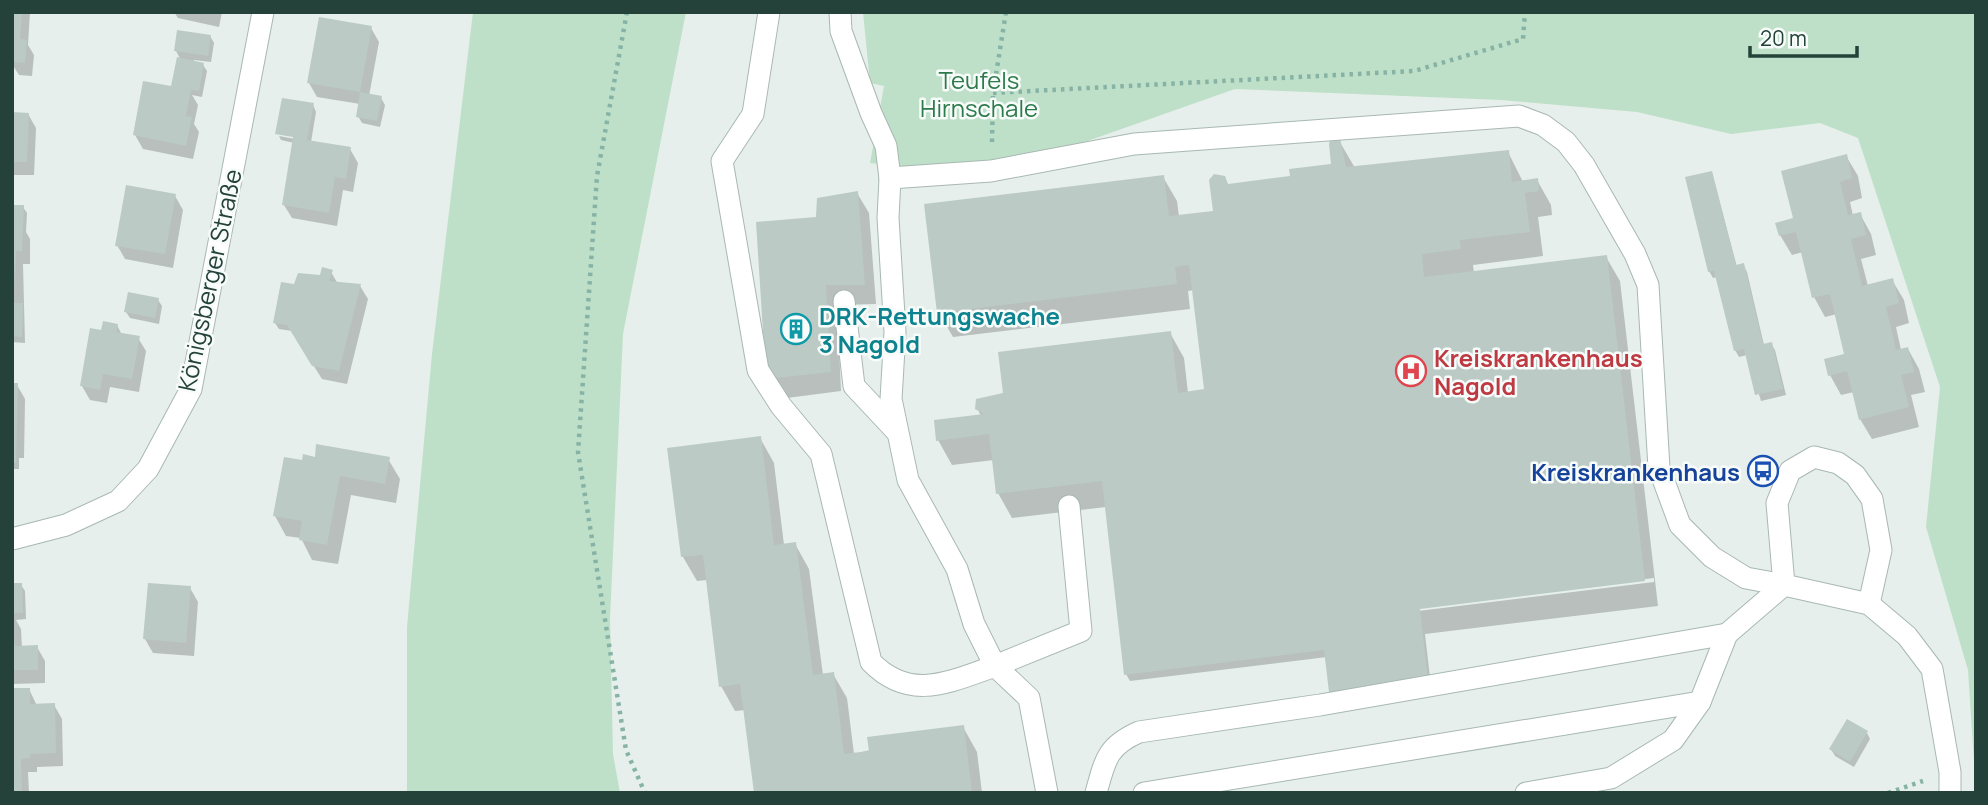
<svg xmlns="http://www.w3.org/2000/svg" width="1988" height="805" font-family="Manrope,sans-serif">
<rect width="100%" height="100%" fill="#e6efeb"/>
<g fill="#bfe0c8">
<polygon points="473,12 686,12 623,334 610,619 613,754 620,793 407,793 407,627 432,354"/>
<polygon points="863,12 1976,12 1976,793 1968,670 1926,527 1940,387 1858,138 1820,123 1731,134 1637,112 1501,100 1235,89 988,176 870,163 884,86 870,83"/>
</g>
<g fill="#0003" fill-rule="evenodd">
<polygon points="12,12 30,12 28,45 34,55 32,76 19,75 12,64"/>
<polygon points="174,12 222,12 219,27 178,18"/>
<polygon points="371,28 379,42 369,96 381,98 385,105 380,127 362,123 358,116 360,104 317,97 309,83"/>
<polygon points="210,36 214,43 211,62 194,60 193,63 203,65 207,71 202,97 192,95 198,105 194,124 199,132 193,159 143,149 135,135 172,88 181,60 176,51"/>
<polygon points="313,105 316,112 311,142 350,149 358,163 353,192 343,190 337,226 292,218 284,205 294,143 281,140 279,136 295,139"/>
<polygon points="12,114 28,114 36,128 34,175 12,175"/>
<path d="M 1335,139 L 1341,144 L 1355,168 L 1508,152 L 1523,182 L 1537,180 L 1551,205 L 1552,215 L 1538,217 L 1543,256 L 1473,265 L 1474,273 L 1606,257 L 1620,281 L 1658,606 L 1425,634 L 1431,686 L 1335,698 L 1331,691 L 1327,657 L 1130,681 L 1126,674 L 1106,507 L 1012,518 L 998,493 L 994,460 L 952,465 L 938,440 L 981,416 L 977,408 L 1005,394 L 1170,333 L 1184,358 L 1188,393 L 1206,391 L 1194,290 L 1188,291 L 1190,309 L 953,337 L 939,313 L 926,206 L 1163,177 L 1177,201 L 1179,217 L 1215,212 L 1229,186 L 1292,178 L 1333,165 ZM 1654,578 L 1654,582 L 1418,611 L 1418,607 Z"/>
<polygon points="1846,156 1858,176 1862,198 1850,202 1853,216 1860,214 1871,234 1876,255 1861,259 1868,286 1892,280 1904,300 1909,323 1896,327 1901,350 1908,349 1919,369 1925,392 1911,395 1919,427 1872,439 1860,419 1854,392 1841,395 1830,375 1846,356 1837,314 1825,317 1814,297 1803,252 1792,255 1780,235"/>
<polygon points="1712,173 1737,267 1743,265 1747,272 1764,345 1771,344 1775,350 1786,395 1761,401 1747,355 1739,357 1735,350 1717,277 1713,278 1709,271"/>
<polygon points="857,193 869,213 876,304 837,305 841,391 779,399 768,379 818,219"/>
<polygon points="175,196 183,210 173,268 125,259 117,245"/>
<polygon points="12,206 23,207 27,213 26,232 30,239 30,264 23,264 25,343 12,342"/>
<polygon points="331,272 338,284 360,286 368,299 347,384 322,379 292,331 279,329 275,323 293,285"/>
<polygon points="158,300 162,306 159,324 130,318 126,312"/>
<polygon points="117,325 122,335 138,338 146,351 139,392 110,387 107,403 90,400 82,386 103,332"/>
<polygon points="12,385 17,385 25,399 24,458 19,458 19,469 12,469"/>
<polygon points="760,438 774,463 784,545 795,544 809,569 823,675 833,674 847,698 854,754 963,727 977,752 982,793 756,793 746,710 735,711 721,686 707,580 697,581 683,557"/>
<polygon points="388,459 400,479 396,503 351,495 338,564 312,560 301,538 286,536 275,516 303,462"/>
<polygon points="12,585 21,585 25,591 26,619 16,620 21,629 22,648 37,647 45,661 45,683 12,684"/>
<polygon points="190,588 198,602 194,656 153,653 145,639"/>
<polygon points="29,689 37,706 54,705 62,719 63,766 37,767 37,772 28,772 29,793 12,793"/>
<polygon points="1867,733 1870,739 1854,767 1835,756 1831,749"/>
</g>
<g fill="#bbcac4">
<polygon points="12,12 22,12 20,39 27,40 25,63 12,62"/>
<polygon points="319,17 372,26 360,92 307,83"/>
<polygon points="177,30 211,35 208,56 174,51"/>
<polygon points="177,57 204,63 199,91 191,90 186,116 192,117 186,146 133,135 143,81 171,86"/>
<polygon points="360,92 382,96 377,121 356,117"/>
<polygon points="282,98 314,103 307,140 351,147 346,179 335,177 329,213 282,205 293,137 275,134"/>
<polygon points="12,112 29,113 27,162 12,162"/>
<polygon points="1340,138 1346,167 1509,150 1512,182 1538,178 1539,191 1525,193 1530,232 1460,240 1461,249 1422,254 1424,277 1607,255 1645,581 1420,609 1428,680 1329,692 1324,650 1124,675 1102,481 996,494 989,434 936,441 934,420 984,414 975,409 976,399 1003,393 998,352 1171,331 1178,393 1204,389 1189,265 1175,267 1177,284 937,313 924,204 1164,175 1169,216 1213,211 1209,180 1214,174 1225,176 1228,184 1290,176 1289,169 1331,164 1329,144 1330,140"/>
<polygon points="1847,154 1852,178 1840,182 1848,215 1861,212 1866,235 1851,239 1862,286 1893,278 1899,303 1886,307 1896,350 1908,347 1914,372 1901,375 1909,407 1859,420 1847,371 1828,376 1824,359 1844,354 1830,294 1812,298 1796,232 1779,236 1775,223 1793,218 1781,171"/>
<polygon points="1712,171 1736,265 1744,263 1763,344 1772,342 1783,389 1755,395 1744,349 1734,351 1714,271 1708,272 1685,177"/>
<polygon points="126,185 176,194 165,254 115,246"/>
<polygon points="858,191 865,285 826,285 831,372 766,379 756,222 816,217 817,198"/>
<polygon points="12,205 24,205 22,251 16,251 15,287"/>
<polygon points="322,267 333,270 329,281 361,284 339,371 312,366 287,325 273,323 281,282 294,284 298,273 320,275"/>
<polygon points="128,292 159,298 155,318 124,312"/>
<polygon points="12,303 23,303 22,337 12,336"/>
<polygon points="103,321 118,324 116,332 140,336 132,379 103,374 100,390 80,386 90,328 101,330"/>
<polygon points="12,383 18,383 16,463 12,463"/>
<polygon points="761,436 774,545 796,542 813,675 834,672 844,754 869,751 867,737 964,725 972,793 754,793 740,684 719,687 703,555 681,557 667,448"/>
<polygon points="316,444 390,457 385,484 340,476 327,545 299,540 302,521 273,516 284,457 302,460 303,454 315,457"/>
<polygon points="12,583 22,583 23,613 12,613"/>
<polygon points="148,583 191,586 186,643 143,639"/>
<polygon points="12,628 15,646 38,645 38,670 12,670"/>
<polygon points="12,688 30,688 30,704 55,703 56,753 30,754 30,758 21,759 22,793 12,793"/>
<polygon points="1847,719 1868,731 1850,762 1829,749"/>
</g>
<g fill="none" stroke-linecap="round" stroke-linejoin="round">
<g stroke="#a8b8b2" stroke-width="23">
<g id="lane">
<path d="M 769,12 L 753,114 L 722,161 L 758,370 L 781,406 L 821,454 L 871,662 C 910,702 949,682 995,666 L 974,624 L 957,569 L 908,480 L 891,399 L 895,332 L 888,218 L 890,178 L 991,171 L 1134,144 L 1519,116 L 1543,125 L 1566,142 L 1584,165 L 1635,254 L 1648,285 L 1659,468 L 1680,525 L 1712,557 L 1746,578 L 1784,585"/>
<polyline points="840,12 841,31 871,113 886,146 890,178"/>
<polyline points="844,301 854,386 897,432"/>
<polyline points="1784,585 1777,503 1790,471 1814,457 1838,463 1855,475 1872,499 1881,550 1869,604"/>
<polyline points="1047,793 1029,698 995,666 1081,631 1069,506"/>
<path d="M 1096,793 C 1105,760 1107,746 1139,732 L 1320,705 L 1727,634"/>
<polyline points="1144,793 1700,702"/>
<polyline points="1526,793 1611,778 1673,740 1700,702 1727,634 1784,585"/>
</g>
</g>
<g stroke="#a8b8b2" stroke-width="23">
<g id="street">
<polyline points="12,539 66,525 118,501 148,469 191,389 263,12"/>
<polyline points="1784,585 1869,604 1907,636 1932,669 1950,772 1950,793"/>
</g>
</g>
<g stroke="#86b3a5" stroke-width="4.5" stroke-dasharray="3.5 5" stroke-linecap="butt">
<polyline points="627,12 597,176 578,452 626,750 645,793"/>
<polyline points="993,93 1414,71 1523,39 1525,12"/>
<polyline points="992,142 993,93 1006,12"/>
<polyline points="1888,793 1923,781"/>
</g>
<use href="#lane" stroke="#fff" stroke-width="21"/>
<use href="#street" stroke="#fff" stroke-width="21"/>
</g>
<defs>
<g id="building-ring" transform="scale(1.575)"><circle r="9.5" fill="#f7fbf9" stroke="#0f9aa8" stroke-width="1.5"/><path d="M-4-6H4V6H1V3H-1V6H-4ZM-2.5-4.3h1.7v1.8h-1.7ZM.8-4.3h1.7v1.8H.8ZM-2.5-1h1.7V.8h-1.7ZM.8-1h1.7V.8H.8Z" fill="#0f9aa8"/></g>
<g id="hospital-ring" transform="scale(1.575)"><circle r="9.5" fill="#f7fbf9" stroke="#e0444e" stroke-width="1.5"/><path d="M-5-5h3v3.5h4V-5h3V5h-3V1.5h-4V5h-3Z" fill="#e0444e"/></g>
<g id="bus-ring" transform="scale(1.575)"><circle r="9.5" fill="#f7fbf9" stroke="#1a4fb4" stroke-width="1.5"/><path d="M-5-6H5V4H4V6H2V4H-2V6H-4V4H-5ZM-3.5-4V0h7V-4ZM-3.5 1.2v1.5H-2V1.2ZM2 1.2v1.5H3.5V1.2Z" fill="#1a4fb4"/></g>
</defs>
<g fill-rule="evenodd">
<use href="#building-ring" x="796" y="329"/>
<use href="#hospital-ring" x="1411" y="371"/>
<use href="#bus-ring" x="1763" y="471"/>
</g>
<g text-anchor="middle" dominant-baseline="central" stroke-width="5" stroke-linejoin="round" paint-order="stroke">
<g font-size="24" fill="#2d7a4b" stroke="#f7fbf9">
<text x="979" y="79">Teufels<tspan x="979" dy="28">Hirnschale</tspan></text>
</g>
<g font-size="24" fill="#24423a" stroke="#f7fbf9">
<text transform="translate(209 280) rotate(-78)">Königsberger Straße</text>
</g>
<g font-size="24" font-weight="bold" fill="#0d838f" stroke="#f7fbf9" text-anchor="start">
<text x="819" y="315">DRK-Rettungswache<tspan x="819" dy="28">3 Nagold</tspan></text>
</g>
<g font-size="24" font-weight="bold" fill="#be3a42" stroke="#f7fbf9" text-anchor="start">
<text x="1434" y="357">Kreiskrankenhaus<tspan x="1434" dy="28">Nagold</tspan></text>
</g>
<g font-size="24" font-weight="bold" fill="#164399" stroke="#f7fbf9" text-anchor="end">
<text x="1740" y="471">Kreiskrankenhaus</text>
</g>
</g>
<rect width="1988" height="805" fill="none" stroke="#24423a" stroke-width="28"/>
<path d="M1750 46v10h107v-10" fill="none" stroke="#24423a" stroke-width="3.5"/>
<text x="1760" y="46" font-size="21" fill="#24423a" stroke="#f7fbf9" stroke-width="5" paint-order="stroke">20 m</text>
</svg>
